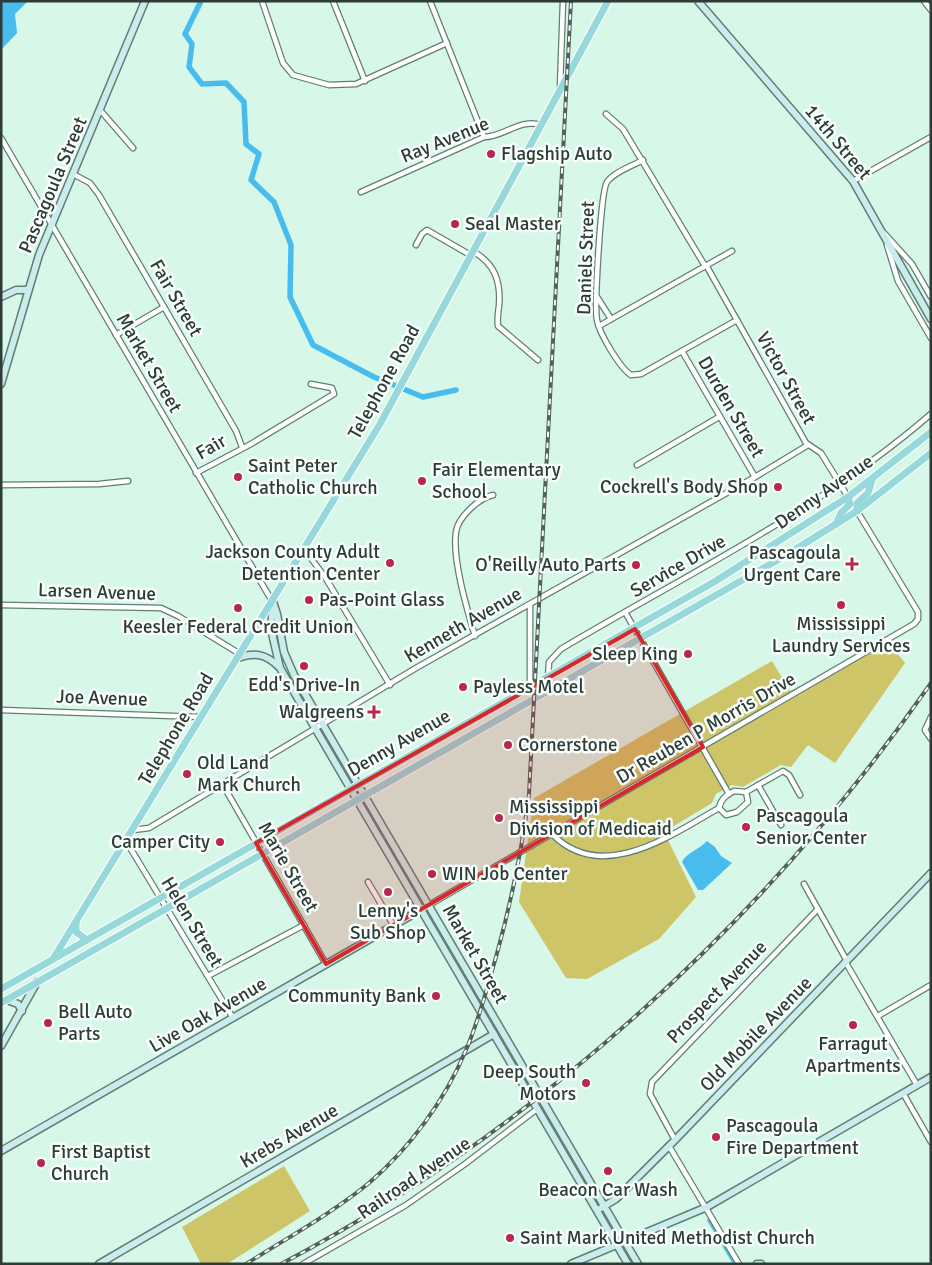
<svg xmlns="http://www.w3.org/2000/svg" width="932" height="1265" font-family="Signika,sans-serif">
<rect width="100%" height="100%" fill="#d7f8e9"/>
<g fill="#cdc568">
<polygon points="890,644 905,663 835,763 808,745 791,767 781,765 743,787 732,785 716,794 712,803 664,832 696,897 659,939 587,979 566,978 519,902 534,798 772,661 790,691"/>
<polygon points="284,1166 310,1211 227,1264 201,1264 182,1227"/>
</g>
<g fill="#49bcee">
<polygon points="1,1 28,1 15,14 17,33 1,50"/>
<path d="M 707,841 L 715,847 L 721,856 L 732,863 L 703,890 L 698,890 L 682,862 C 686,853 700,849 707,841 Z"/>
</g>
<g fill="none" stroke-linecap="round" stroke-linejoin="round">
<polyline stroke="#49bcee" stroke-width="2" points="708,1220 734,1264"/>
<polyline stroke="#49bcee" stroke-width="5.5" points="201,1 185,34 192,44 189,67 202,84 226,83 244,102 246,144 259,154 251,180 274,202 291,245 290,297 313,345 374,377 423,397 456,390"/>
<g stroke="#617e72" stroke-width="7">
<g id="street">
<polyline points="262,1 283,63 293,75 329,85 356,84 447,43"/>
<polyline points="333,1 365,81"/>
<polyline points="430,1 484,137"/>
<polyline points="924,1 931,10"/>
<polyline points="560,87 563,1"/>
<polyline points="100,110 133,148"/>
<polyline points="606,114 623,129 705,266"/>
<polyline points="1,138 272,601"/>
<path d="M 643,160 C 632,166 614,172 607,182 C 601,190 594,306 597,320 C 599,333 620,368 631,375 L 641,374 L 737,320"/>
<polyline points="73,174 90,183 99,195 236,431 242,447"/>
<polyline points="853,181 931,137"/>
<path d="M 361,192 L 484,137 C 504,137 520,118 541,125"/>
<polyline points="884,233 912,264 931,297"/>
<polyline points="416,245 422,234 427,230 472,256"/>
<polyline points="887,245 898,281 931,338"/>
<path d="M 474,252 C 495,264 501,282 499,306 C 498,313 497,319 498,326 L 538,360"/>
<polyline points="706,265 806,443 821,453 848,497"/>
<polyline points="597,297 611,319"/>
<polyline points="599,326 732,251"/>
<polyline points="116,335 164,307"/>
<polyline points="682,351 755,477"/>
<polyline points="637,465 719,417"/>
<polyline points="196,473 251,444 334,394 332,388 311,384"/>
<polyline points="1,485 99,484 128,481"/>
<polyline points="304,549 325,577 390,685"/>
<polyline points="1,605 161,608 178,616 240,654"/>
<polyline points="625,612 729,794"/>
<path d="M 475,636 C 467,609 452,559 456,532 C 458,517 479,498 493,495"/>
<path d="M 548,678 L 549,662 L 561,649 C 687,574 819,511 931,414"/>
<polyline points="530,688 530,605"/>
<polyline points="1,710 201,717"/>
<polyline points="931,717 925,730 931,739"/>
<polyline points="223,785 326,964"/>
<polyline points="758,785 781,825"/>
<path d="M 734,791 L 746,792 L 748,802 L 737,812 L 726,815 L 719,808 C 721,799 726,795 734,791 Z"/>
<polyline points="746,792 783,771 789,775 800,795"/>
<polyline points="133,830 149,828 416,668 755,477 808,445"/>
<path d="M 552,834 C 602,885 671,835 719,808"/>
<polyline points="126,841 233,1018"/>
<polyline points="368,882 394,926"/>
<polyline points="804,884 847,961"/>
<polyline points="429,905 914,624 918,619 918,612 857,511"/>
<polyline points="846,963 917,1085"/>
<polyline points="208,976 304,925"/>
<polyline points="878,1016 931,985"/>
<polyline points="903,1093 931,1142"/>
<polyline points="675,1140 650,1094 652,1082 818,909"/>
<polyline points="669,1146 739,1264"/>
<polyline points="303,1264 406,1205 465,1164 537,1109"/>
</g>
</g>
<g stroke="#617e72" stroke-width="9">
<g id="secondary">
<polyline points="698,1 853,181 931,319"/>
<polyline points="1,297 16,290 28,290"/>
<polyline points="1,384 39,255 145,1"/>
<polyline points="273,602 277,614 284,652 294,675 638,1264"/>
<polyline points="273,602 271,629 280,668 628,1264"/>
<path d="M 238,658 C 255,652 266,654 279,667"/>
<polyline points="7,1000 18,1004 22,1011"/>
<polyline points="1,1046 37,982"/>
<polyline points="1,1151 424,908"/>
<polyline points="601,1208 616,1199 675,1140 931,873"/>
<polyline points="99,1264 494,1034"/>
<polyline points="571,1264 707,1207 931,1077"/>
<polyline points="757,1264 761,1264"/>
</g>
</g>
<g stroke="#fff" stroke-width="9">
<g id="primary">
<polyline points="857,511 857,503 868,493 872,480"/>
<polyline points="836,524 841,513 850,504 848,497"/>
<polyline points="76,922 76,932 87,940"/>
<polyline points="53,959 380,424 608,1"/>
<polyline points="1,989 714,582 848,497 931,432"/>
<polyline points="1,1003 783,557 857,511 931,453"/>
</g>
</g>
<use href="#street" stroke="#fff" stroke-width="4.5"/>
<use href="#secondary" stroke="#cbeced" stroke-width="6"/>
<use href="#primary" stroke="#97d9db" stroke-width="7"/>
<g stroke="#52625b" stroke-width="4">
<g id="rail">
<path d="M 246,1264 C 287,1238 331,1214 369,1183 C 410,1148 445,1100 466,1050 C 479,1020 487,988 496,957 C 511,903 522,850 529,794 L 571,1"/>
<path d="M 281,1264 C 538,1129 766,920 931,683"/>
</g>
</g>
<use href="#rail" stroke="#f7fefb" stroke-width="2" stroke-dasharray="5.5" stroke-linecap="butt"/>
</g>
<path fill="#d62828" fill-opacity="0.2" stroke="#d62828" stroke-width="4" stroke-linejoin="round" d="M 635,629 L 703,747 L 326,964 L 256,843 Z"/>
<g fill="#b72751" stroke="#f7fefb" stroke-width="2">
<circle cx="491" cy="154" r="5"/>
<circle cx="455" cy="224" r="5"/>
<circle cx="238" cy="477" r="5"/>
<circle cx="422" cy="481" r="5"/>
<circle cx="778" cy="487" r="5"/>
<circle cx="390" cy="563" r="5"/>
<path d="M849.5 556.5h5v5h5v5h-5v5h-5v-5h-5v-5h5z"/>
<circle cx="636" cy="565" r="5"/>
<circle cx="309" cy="600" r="5"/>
<circle cx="841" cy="605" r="5"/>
<circle cx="238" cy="608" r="5"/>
<circle cx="688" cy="654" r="5"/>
<circle cx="304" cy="666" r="5"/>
<circle cx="463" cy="687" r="5"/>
<path d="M371.5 704.5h5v5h5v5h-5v5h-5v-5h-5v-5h5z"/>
<circle cx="508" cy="745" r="5"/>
<circle cx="187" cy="774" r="5"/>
<circle cx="499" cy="818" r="5"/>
<circle cx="746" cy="827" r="5"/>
<circle cx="220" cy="842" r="5"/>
<circle cx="432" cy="874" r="5"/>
<circle cx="388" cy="892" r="5"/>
<circle cx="436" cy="996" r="5"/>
<circle cx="48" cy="1023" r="5"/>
<circle cx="853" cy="1025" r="5"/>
<circle cx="586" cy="1083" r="5"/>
<circle cx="716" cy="1137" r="5"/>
<circle cx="41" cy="1163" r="5"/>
<circle cx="608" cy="1171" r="5"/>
<circle cx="510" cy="1238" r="5"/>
</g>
<g text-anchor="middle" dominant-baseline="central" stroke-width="5" stroke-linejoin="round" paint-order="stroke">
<g font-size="19" fill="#2f3b36" stroke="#f7fefb">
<text transform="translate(445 140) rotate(-22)">Ray Avenue</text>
<text transform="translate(838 142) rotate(50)">14th Street</text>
<text transform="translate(53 185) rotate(-67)">Pascagoula Street</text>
<text transform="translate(586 258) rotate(-88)">Daniels Street</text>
<text transform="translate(176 298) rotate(60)">Fair Street</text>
<text transform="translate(149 363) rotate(60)">Market Street</text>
<text transform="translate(786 378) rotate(61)">Victor Street</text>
<text transform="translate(384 382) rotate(-61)">Telephone Road</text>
<text transform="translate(731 407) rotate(60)">Durden Street</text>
<text transform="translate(211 447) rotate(-30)">Fair</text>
<text transform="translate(824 492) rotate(-35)">Denny Avenue</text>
<text transform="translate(678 566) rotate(-30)">Service Drive</text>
<text transform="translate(97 592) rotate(2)">Larsen Avenue</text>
<text transform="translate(463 625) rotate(-30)">Kenneth Avenue</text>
<text transform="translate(102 698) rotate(2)">Joe Avenue</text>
<text transform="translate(706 728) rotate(-30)">Dr Reuben P Morris Drive</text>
<text transform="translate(176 729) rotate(-59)">Telephone Road</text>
<text transform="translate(399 743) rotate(-30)">Denny Avenue</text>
<text transform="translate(288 867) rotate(60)">Marie Street</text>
<text transform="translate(192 922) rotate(59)">Helen Street</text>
<text transform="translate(475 954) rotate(60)">Market Street</text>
<text transform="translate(717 992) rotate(-46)">Prospect Avenue</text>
<text transform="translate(208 1015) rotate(-30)">Live Oak Avenue</text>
<text transform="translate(756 1034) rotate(-46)">Old Mobile Avenue</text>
<text transform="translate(289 1136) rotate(-30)">Krebs Avenue</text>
<text transform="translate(414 1178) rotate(-34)">Railroad Avenue</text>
</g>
<g font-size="19" fill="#2f3b36" stroke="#f7fefb" text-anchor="start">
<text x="501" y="154">Flagship Auto</text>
<text x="465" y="224">Seal Master</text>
<text x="248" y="466">Saint Peter<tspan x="248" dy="22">Catholic Church</tspan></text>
<text x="432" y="470">Fair Elementary<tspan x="432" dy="22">School</tspan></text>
<text x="768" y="487" text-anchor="end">Cockrell's Body Shop</text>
<text x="380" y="552" text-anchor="end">Jackson County Adult<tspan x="380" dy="22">Detention Center</tspan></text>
<text x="841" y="553" text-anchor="end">Pascagoula<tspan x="841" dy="22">Urgent Care</tspan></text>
<text x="626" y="565" text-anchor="end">O'Reilly Auto Parts</text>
<text x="319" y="600">Pas-Point Glass</text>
<text x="841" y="624" text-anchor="middle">Mississippi<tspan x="841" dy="22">Laundry Services</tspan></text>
<text x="238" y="627" text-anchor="middle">Keesler Federal Credit Union</text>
<text x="678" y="654" text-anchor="end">Sleep King</text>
<text x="304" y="685" text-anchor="middle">Edd's Drive-In</text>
<text x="473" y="687">Payless Motel</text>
<text x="364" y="712" text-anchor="end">Walgreens</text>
<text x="518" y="745">Cornerstone</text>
<text x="197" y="763">Old Land<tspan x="197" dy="22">Mark Church</tspan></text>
<text x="509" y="807">Mississippi<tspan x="509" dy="22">Division of Medicaid</tspan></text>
<text x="756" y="816">Pascagoula<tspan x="756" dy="22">Senior Center</tspan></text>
<text x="210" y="842" text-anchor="end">Camper City</text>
<text x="442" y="874">WIN Job Center</text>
<text x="388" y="911" text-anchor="middle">Lenny's<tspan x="388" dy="22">Sub Shop</tspan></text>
<text x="426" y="996" text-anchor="end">Community Bank</text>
<text x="58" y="1012">Bell Auto<tspan x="58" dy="22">Parts</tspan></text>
<text x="853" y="1044" text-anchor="middle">Farragut<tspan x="853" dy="22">Apartments</tspan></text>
<text x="576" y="1072" text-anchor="end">Deep South<tspan x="576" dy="22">Motors</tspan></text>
<text x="726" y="1126">Pascagoula<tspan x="726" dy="22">Fire Department</tspan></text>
<text x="51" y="1152">First Baptist<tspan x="51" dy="22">Church</tspan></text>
<text x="608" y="1190" text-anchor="middle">Beacon Car Wash</text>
<text x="520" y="1238">Saint Mark United Methodist Church</text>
</g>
</g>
<rect width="932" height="1265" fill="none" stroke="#2f3b36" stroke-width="5"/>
</svg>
